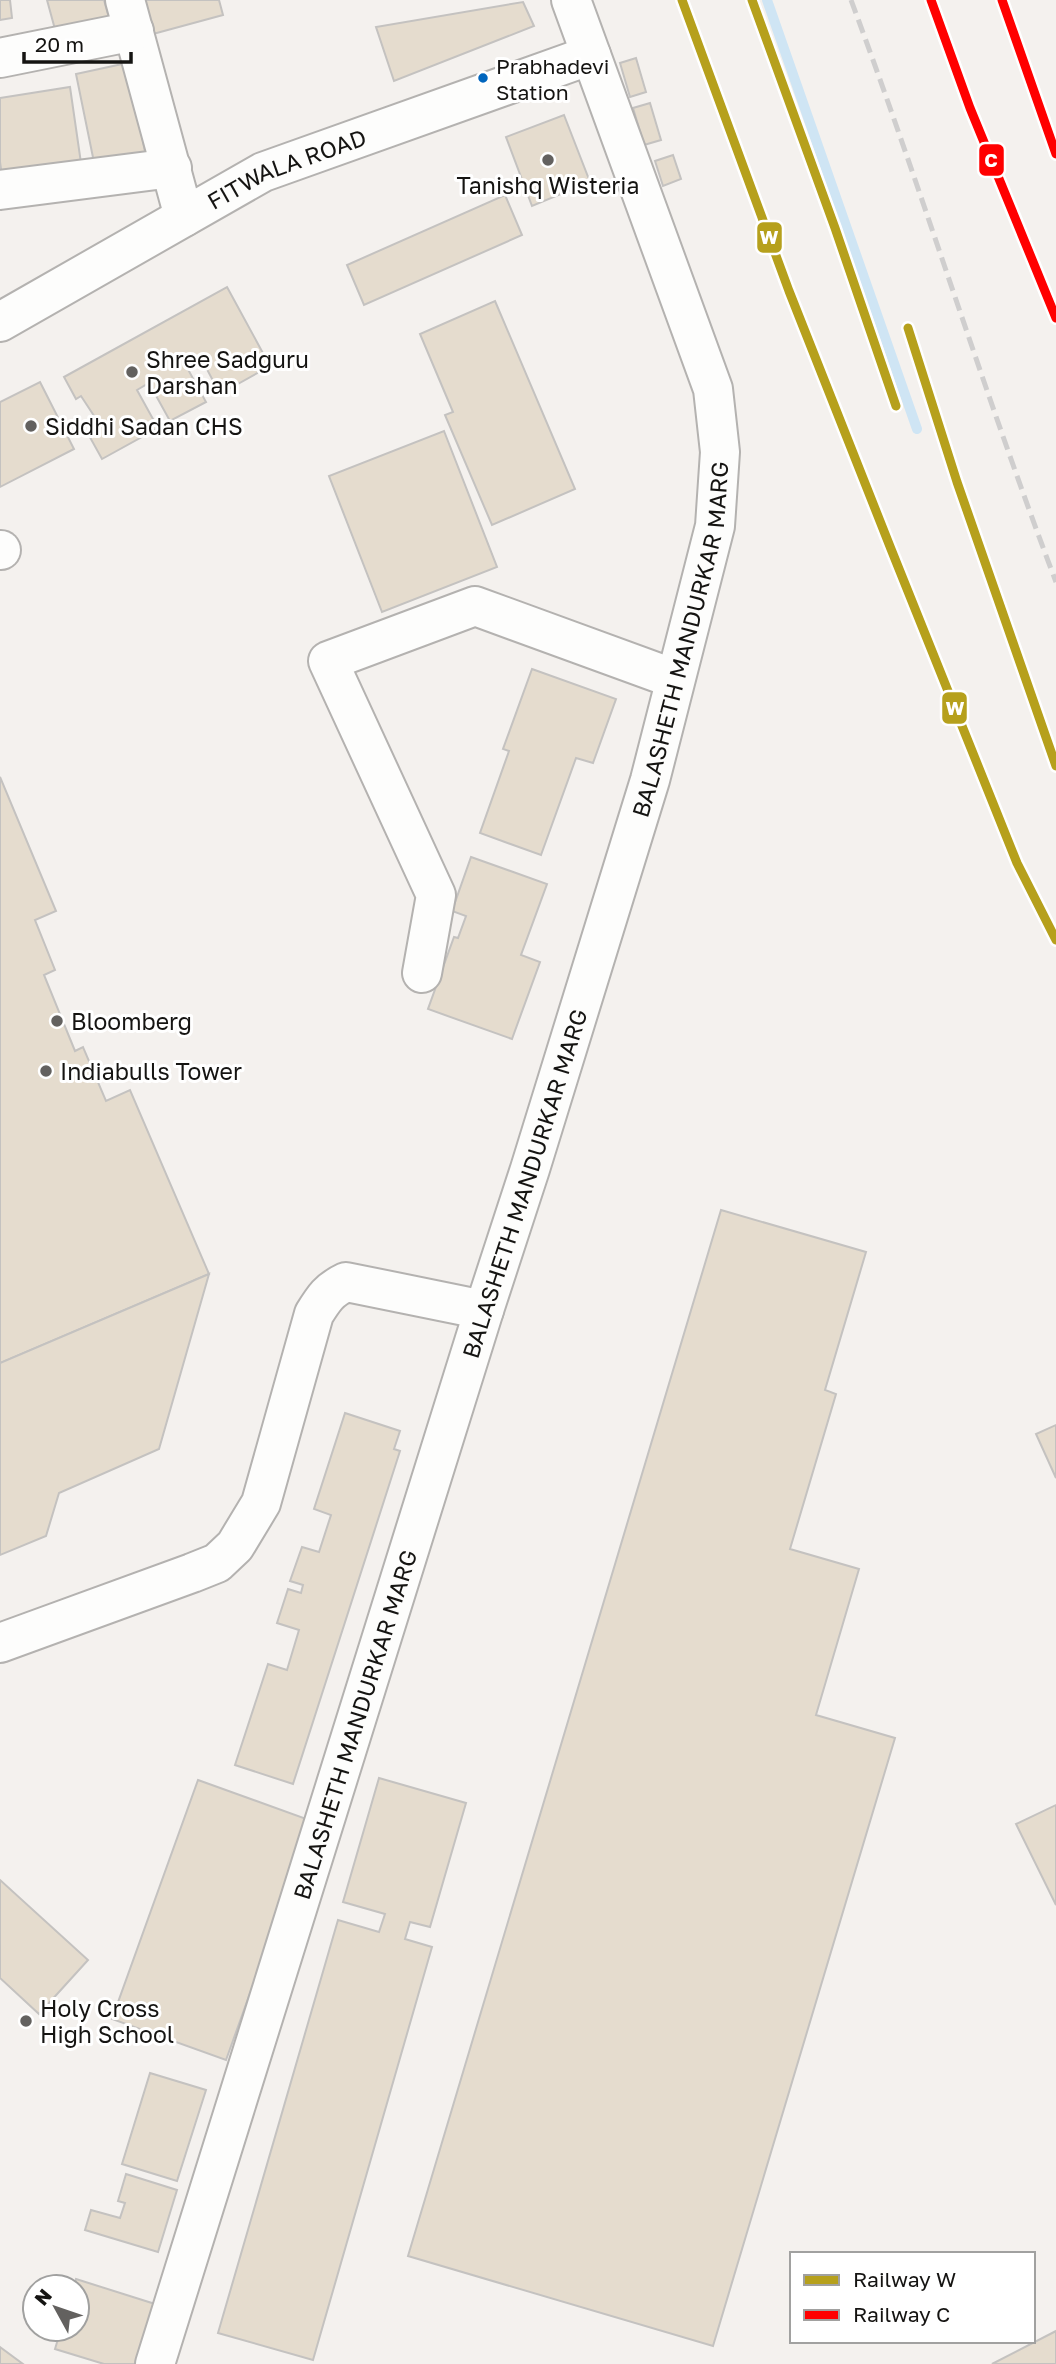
<svg xmlns="http://www.w3.org/2000/svg" width="1056" height="2364" font-family="'Golos Text',sans-serif">
<rect width="100%" height="100%" fill="#f4f1ee"/>
<g fill="none" stroke-linecap="round" stroke-linejoin="round">
<polyline stroke="#cfe5f4" stroke-width="10" points="767,0 917,429"/>
</g>
<g fill="#e5dcce" stroke="#c4c2c0" stroke-width="2">
<polygon points="0,0 10,0 12,18 0,20"/>
<polygon points="47,0 104,0 112,28 59,44"/>
<polygon points="145,0 219,0 223,15 153,34"/>
<polygon points="523,2 534,26 394,81 376,27"/>
<polygon points="636,58 646,92 630,97 620,63"/>
<polygon points="127,63 148,166 97,177 76,74"/>
<polygon points="70,87 82,170 3,183 0,162 0,98"/>
<polygon points="650,103 661,140 644,145 633,108"/>
<polygon points="564,115 590,182 532,206 506,137"/>
<polygon points="673,155 681,179 663,186 655,161"/>
<polygon points="505,195 522,235 364,305 347,265"/>
<polygon points="227,287 270,366 220,394 200,356 185,364 206,402 170,421 149,383 137,390 158,428 102,459 87,432 100,425 81,396 76,399 64,377"/>
<polygon points="495,301 575,489 492,525 445,415 453,412 420,334"/>
<polygon points="40,382 74,449 0,487 0,402"/>
<polygon points="444,431 497,567 382,612 329,476"/>
<polygon points="532,669 616,699 593,763 576,758 541,855 480,833 509,751 503,749"/>
<polygon points="0,777 56,911 35,920 55,970 44,975 75,1051 83,1047 106,1101 130,1090 209,1274 0,1363"/>
<polygon points="471,857 547,884 521,955 540,962 512,1039 428,1009 454,937 458,938 466,916 452,911"/>
<polygon points="721,1210 866,1252 825,1390 836,1394 790,1549 859,1569 816,1715 895,1738 713,2346 408,2256"/>
<polygon points="209,1274 159,1449 59,1493 46,1536 0,1555 0,1363"/>
<polygon points="345,1413 400,1431 394,1449 400,1451 293,1784 235,1765 268,1664 287,1670 299,1630 277,1623 288,1589 301,1593 303,1585 290,1581 302,1547 319,1552 331,1515 314,1509"/>
<polygon points="1056,1425 1056,1478 1036,1434"/>
<polygon points="379,1778 466,1803 430,1927 410,1922 405,1939 432,1947 313,2360 218,2333 338,1920 379,1932 385,1914 343,1902"/>
<polygon points="198,1780 312,1821 226,2060 112,2019"/>
<polygon points="1056,1805 1056,1905 1016,1824"/>
<polygon points="0,1880 88,1960 39,2014 0,1978"/>
<polygon points="150,2073 206,2090 177,2181 122,2164"/>
<polygon points="126,2174 177,2190 158,2252 85,2230 91,2210 120,2218 125,2203 118,2201"/>
<polygon points="76,2279 155,2304 136,2364 104,2364 55,2349 61,2329 77,2329 77,2287 74,2287"/>
<polygon points="1056,2331 1056,2364 992,2364"/>
<polygon points="0,2347 23,2364 0,2364"/>
</g>
<g fill="none" stroke-linecap="round" stroke-linejoin="round">
<g stroke="#b4b2b0" stroke-width="42">
<g id="minor">
<polyline points="125,0 184,217"/>
<polyline points="0,58 134,31"/>
<polyline points="0,190 172,168"/>
<path id="s1" d="M 0,322 L 263,172 L 591,55"/>
<polyline points="0,550 1,550"/>
<polyline points="422,973 436,895 328,661 475,606 675,679"/>
<path d="M 0,1643 L 192,1573 L 217,1563 L 235,1546 L 261,1503 L 314,1314 C 324,1298 329,1290 346,1282 L 484,1310"/>
<path id="s2" d="M 155,2364 L 484,1310 L 530,1169 L 650,780 L 715,526 L 720,452 L 713,389 L 571,0"/>
</g>
</g>
<use href="#minor" stroke="#fdfdfc" stroke-width="38"/>
<path stroke="#cfcece" stroke-width="5" stroke-dasharray="14 7" stroke-linecap="butt" d="M 851,0 C 923,193 983,390 1056,582"/>
<g stroke="#fff" stroke-width="14">
<g id="rail-1">
<polyline points="682,0 789,291 891,549 1017,863 1056,940"/>
<polyline points="752,0 835,228 896,406"/>
<polyline points="908,328 957,482 1056,766"/>
</g>
</g>
<g stroke="#fff" stroke-width="14">
<g id="rail-2">
<polyline points="931,0 970,108 1056,318"/>
<polyline points="1002,0 1056,154"/>
</g>
</g>
<use href="#rail-1" stroke="#b6a01c" stroke-width="9"/>
<use href="#rail-2" stroke="#f00" stroke-width="9"/>
</g>
<circle fill="#0065bd" stroke="#fff" stroke-width="2.5" cx="483" cy="78" r="6"/>
<g fill="#63615f" stroke="#fff" stroke-width="2.5">
<circle cx="548" cy="160" r="7"/>
<circle cx="132" cy="372" r="7"/>
<circle cx="31" cy="426" r="7"/>
<circle cx="57" cy="1021" r="7"/>
<circle cx="46" cy="1071" r="7"/>
<circle cx="26" cy="2021" r="7"/>
</g>
<g text-anchor="middle" dominant-baseline="central" stroke-width="6" stroke-linejoin="round" paint-order="stroke">
<g font-size="21" fill="#151412" stroke="#fff" text-anchor="start">
<text x="496" y="66">Prabhadevi<tspan x="496" dy="26">Station</tspan></text>
</g>
<g font-size="23" fill="#151412" stroke="#fff">
<text stroke="none"><textPath href="#s1" startOffset="326">FITWALA ROAD</textPath></text>
<text stroke="none"><textPath href="#s2" startOffset="1804">BALASHETH MANDURKAR MARG</textPath></text>
<text stroke="none"><textPath href="#s2" startOffset="1237">BALASHETH MANDURKAR MARG</textPath></text>
<text stroke="none"><textPath href="#s2" startOffset="670">BALASHETH MANDURKAR MARG</textPath></text>
</g>
<g font-size="23" fill="#151412" stroke="#fff" text-anchor="start">
<text x="548" y="185" text-anchor="middle">Tanishq Wisteria</text>
<text x="146" y="359">Shree Sadguru<tspan x="146" dy="26">Darshan</tspan></text>
<text x="45" y="426">Siddhi Sadan CHS</text>
<text x="71" y="1021">Bloomberg</text>
<text x="60" y="1071">Indiabulls Tower</text>
<text x="40" y="2008">Holy Cross<tspan x="40" dy="26">High School</tspan></text>
</g>
</g>
<g stroke="#fff" stroke-width="2.5">
<rect x="978" y="143" width="27" height="34" rx="7" fill="#f00"/>
<rect x="756" y="221" width="27" height="33" rx="7" fill="#b6a01c"/>
<rect x="941" y="691" width="27" height="34" rx="7" fill="#b6a01c"/>
</g>
<g font-size="19" text-anchor="middle" font-weight="bold" fill="#fff">
<text x="991" y="167">C</text>
<text x="769" y="244">W</text>
<text x="955" y="715">W</text>
</g>
<rect x="790" y="2252" width="245" height="91" fill="#ffffff" stroke="#a1a1a0" stroke-width="2"/>
<rect x="804" y="2275" width="35" height="10" fill="#b6a01c" stroke="#a1a1a0" stroke-width="2"/>
<text x="853" y="2287" font-size="21" fill="#151412">Railway W</text>
<rect x="804" y="2310" width="35" height="10" fill="#ff0000" stroke="#a1a1a0" stroke-width="2"/>
<text x="853" y="2322" font-size="21" fill="#151412">Railway C</text>
<g transform="translate(56 2308) rotate(310)"><circle r="33" fill="#ffffff" stroke="#a1a1a0" stroke-width="2"/>
<path d="M0-5L12 26L0 18L-12 26Z" fill="#63615f"/>
<text y="-10" font-size="19" font-weight="bold" text-anchor="middle" fill="#151412">N</text>
</g>
<path d="M24 52v10h107v-10" fill="none" stroke="#151412" stroke-width="3.5"/>
<text x="35" y="52" font-size="21" fill="#151412" stroke="#ffffff" stroke-width="5" paint-order="stroke">20 m</text>
</svg>
